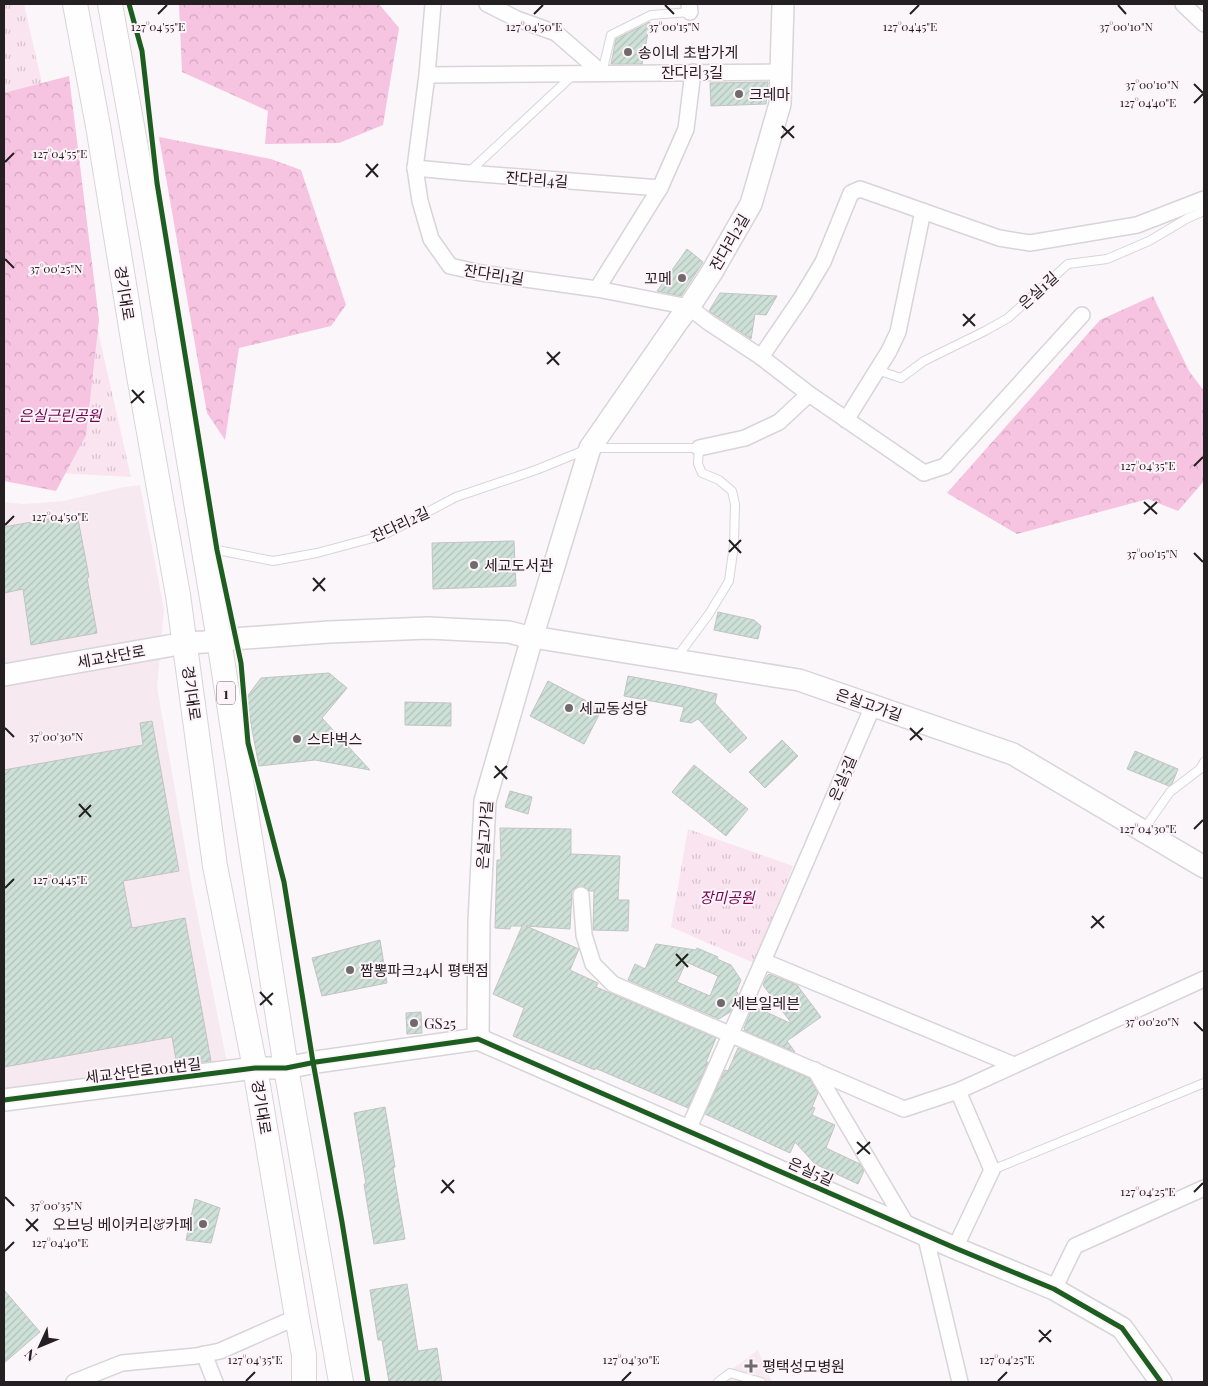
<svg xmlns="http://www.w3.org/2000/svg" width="1208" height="1386" font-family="'Playfair Display','Noto Sans KR',serif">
<defs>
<pattern id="grass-tufts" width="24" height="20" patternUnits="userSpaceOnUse" patternTransform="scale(1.25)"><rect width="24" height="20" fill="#fae4f0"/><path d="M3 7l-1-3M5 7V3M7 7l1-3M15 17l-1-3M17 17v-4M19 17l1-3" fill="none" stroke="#d6c3ce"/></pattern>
<pattern id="forest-crowns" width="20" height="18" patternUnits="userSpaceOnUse" patternTransform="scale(1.25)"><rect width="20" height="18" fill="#f6c3e0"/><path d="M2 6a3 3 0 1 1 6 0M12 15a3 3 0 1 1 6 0" fill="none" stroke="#d3a7c0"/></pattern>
<pattern id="building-hatch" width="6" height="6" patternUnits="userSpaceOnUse" patternTransform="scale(1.25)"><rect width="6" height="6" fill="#cee1d8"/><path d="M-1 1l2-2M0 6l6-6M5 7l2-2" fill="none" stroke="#b1c1b9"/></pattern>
</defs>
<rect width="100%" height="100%" fill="#fbf6f9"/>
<g fill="#f6e9f0">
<polygon points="140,485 164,609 157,687 193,893 227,1063 4,1103 4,502 23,504 63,501 124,487"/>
<polygon points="758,1350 772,1382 715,1382"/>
</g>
<g fill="url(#grass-tufts)">
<polygon points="4,4 24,4 131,477 4,470"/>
<polygon points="688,829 793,866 754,963 671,927"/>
</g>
<g fill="url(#forest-crowns)">
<polygon points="179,4 379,4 399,28 383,125 339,143 265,144 268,111 182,72"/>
<polygon points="69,76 99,320 86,435 56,491 4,481 4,93"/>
<polygon points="159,137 271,159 301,170 346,305 331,326 239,348 225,440 207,413"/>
<polygon points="1153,296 1189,371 1204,391 1204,481 1178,511 1148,499 1017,534 947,493 1100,320"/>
</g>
<g fill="url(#building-hatch)" stroke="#c3c3c4" fill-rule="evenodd">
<polygon points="650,22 642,64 611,64 616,39"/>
<polygon points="768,82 766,104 711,106 710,83"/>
<polygon points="687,249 703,262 681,296 657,291"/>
<polygon points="720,293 777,296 766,315 755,314 751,339 709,311"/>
<polygon points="77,514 89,577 87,578 97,633 31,645 23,589 4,593 4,527"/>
<polygon points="514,541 516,586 433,589 432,543"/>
<polygon points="718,612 754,620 761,626 758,639 714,630"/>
<polygon points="329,673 347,688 322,718 370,770 315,760 259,766 246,698 261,678"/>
<polygon points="628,676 682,686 717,694 715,703 747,738 730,753 698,719 691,723 680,721 684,707 624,696"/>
<polygon points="548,681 602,709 584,744 530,716"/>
<polygon points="405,702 451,703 451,726 405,725"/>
<polygon points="152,721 179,871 123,881 132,928 185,918 211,1061 177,1065 172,1037 4,1067 4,770 143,745 140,723"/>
<polygon points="782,740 798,756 765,788 749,772"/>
<polygon points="1135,751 1178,769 1172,784 1169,786 1127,769"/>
<polygon points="694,765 748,809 726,836 672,792"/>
<polygon points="510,791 532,797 528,814 505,807"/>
<polygon points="500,828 571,829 571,854 620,856 618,900 629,900 628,931 593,930 594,891 589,891 585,887 581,886 572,890 570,929 526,926 579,949 570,970 598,983 596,987 716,1038 706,1062 708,1062 688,1108 595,1068 595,1070 513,1036 524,1008 493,994 522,926 511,926 510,929 495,928 497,860 501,860"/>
<polygon points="380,940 387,983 322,996 312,958"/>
<path d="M 656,944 L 696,950 L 697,948 L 718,957 L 717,959 L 731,965 L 741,980 L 736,992 L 738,993 L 735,998 L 736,998 L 730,1012 L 719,1019 L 628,980 L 635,964 L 645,969 ZM 686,962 L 718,976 L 710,996 L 677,982 Z"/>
<polygon points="769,974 797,985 821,1017 787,1041 795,1052 745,1031 744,1028 753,1006 792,1024 763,985 767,976"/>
<polygon points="421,1012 422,1033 407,1034 406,1013"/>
<polygon points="738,1048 809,1078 818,1093 812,1107 815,1108 812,1115 835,1125 826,1148 860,1164 864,1171 858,1184 815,1164 795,1142 790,1153 705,1114 725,1070 728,1071"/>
<polygon points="385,1107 395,1167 393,1168 405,1239 374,1244 364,1184 366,1184 354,1113"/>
<polygon points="195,1199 220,1208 211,1243 186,1240"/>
<polygon points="407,1284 418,1351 437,1348 442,1382 389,1382 382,1340 378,1340 370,1290"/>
<polygon points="4,1290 40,1332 4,1363"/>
</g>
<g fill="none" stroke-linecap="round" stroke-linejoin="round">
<g stroke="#d8d4d7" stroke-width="10">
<g id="lane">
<polyline points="602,73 611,35 651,15 690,12"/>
<polyline points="469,172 572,76"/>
<polyline points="877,370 901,378 924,361 985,331 1008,318 1068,264 1107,259 1149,241 1188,218 1204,211 1204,209"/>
<polyline points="207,548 273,561 317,553 384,535 456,497 536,470 590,448 699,448 698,464 702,473 719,480 732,491 735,504 734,545 729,581 709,614 677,657"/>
<polyline points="1144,829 1170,792 1200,769 1204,762"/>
<polyline points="992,1170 1204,1083"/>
<polyline points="718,1382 730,1373 761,1382"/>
</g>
</g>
<g stroke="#d8d4d7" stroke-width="18">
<g id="street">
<polyline points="433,4 427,75 415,168 420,201 431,239 450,266 481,273 597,289 689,307 708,322 761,357 809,394 924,473 945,466 1082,315"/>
<polyline points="487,4 517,19 556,33 602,73"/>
<polyline points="689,4 690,12"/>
<polyline points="1183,4 1204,24"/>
<polyline points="427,75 782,72"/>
<polyline points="415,168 468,173 660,188"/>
<polyline points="597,289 660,188 686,129 693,72"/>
<polyline points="761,357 802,297 823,262 851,193 860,189 999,238 1030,243 1137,225 1204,199"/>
<polyline points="846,420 889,351 898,332 923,211"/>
<polyline points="699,448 745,438 779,422 809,394"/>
<polyline points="581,895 584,935 593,964 613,984 904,1109 958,1091"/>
<polyline points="763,961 1014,1065"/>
<polyline points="815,1070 908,1227"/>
<polyline points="688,1130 763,961 873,706"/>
<polyline points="925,1234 960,1382"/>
<polyline points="955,1248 992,1170 958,1091 1204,979"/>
<polyline points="1054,1289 1075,1246 1204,1188"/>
<polyline points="204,1354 215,1382"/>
<polyline points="74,1382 122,1363 196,1356 220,1351 297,1317"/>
</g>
</g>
<g stroke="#d8d4d7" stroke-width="24">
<g id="secondary">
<polyline points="4,675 185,643 205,642 219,640 329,632 428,628 509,632 532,638 539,638 799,680 1013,754 1204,867"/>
<polyline points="478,1039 479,922 485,801 532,638 590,448 678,321 689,307 712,272 751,204 780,104 783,4"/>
<polyline points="4,1100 255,1068 286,1068 316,1062 478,1039 955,1248 1054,1289 1122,1328 1161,1382"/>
</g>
</g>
<g stroke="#d8d4d7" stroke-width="26">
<g id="primary">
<polyline points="75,4 98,126 139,376 178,595 215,866 255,1068 297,1317 304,1355 304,1382"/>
<polyline points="110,4 155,254 184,431 219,640 286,1068 341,1382"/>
</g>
</g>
<use href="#lane" stroke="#fefefe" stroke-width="8"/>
<use href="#street" stroke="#fefefe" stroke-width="15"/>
<use href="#secondary" stroke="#fefefe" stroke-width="21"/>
<use href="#primary" stroke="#fefefe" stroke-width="24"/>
<g stroke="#fef3f9" stroke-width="8">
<g id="cycleway">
<polyline points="129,4 142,51 157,183 217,550 241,663 248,743 284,882 313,1062 342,1222 368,1382"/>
<polyline points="4,1100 255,1068 286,1068 316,1062 478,1039 955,1248 1054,1289 1122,1328 1161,1382"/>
</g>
</g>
<use href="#cycleway" stroke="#1b5e20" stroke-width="5"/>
</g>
<path fill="none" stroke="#242022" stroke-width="2" d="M 665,5 L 674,14M 1118,5 L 1126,14M 158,14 L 167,5M 534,14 L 543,5M 910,14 L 919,5M 1194,84 L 1203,93M 1194,103 L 1203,94M 782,126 L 794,138M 781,138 L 794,126M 5,162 L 14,153M 366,164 L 378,177M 366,177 L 378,164M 5,259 L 14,268M 963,314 L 975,326M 963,326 L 975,314M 547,352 L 559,365M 547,364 L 560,352M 132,390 L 144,403M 131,403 L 144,391M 1194,466 L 1203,457M 1144,502 L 1157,514M 1144,514 L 1157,502M 5,525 L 14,516M 729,540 L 741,553M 729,552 L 741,540M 1194,553 L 1203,562M 313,578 L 325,591M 313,591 L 325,578M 5,728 L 14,737M 910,728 L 922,740M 910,740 L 923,728M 495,766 L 507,779M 494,778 L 507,766M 79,804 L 91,817M 79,817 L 91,805M 1194,829 L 1203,820M 5,888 L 14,879M 1092,916 L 1104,928M 1091,928 L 1104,916M 676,954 L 688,967M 676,966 L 688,954M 260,992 L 272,1005M 260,1005 L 273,993M 1194,1022 L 1203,1031M 857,1142 L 870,1154M 857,1154 L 870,1142M 442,1180 L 454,1193M 1194,1192 L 1203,1183M 441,1193 L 454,1180M 5,1197 L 14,1206M 26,1219 L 38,1231M 26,1231 L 38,1219M 5,1251 L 14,1242M 1039,1330 L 1051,1342M 1039,1342 L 1051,1330M 246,1381 L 255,1372M 622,1381 L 631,1372M 998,1381 L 1007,1372"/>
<g fill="#6f6b6d" stroke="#fef3f9" stroke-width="2">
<circle cx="628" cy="52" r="5"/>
<circle cx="739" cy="94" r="5"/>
<circle cx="682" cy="278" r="5"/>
<circle cx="474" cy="565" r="5"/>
<circle cx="569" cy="708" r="5"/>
<circle cx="297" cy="739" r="5"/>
<circle cx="350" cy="970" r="5"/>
<circle cx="721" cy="1003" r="5"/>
<circle cx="414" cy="1023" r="5"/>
<circle cx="203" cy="1224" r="5"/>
<path d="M748.5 1358.5h5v5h5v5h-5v5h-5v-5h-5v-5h5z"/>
</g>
<g text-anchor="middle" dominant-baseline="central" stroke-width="4" stroke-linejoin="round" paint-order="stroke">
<rect fill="#fef3f9" stroke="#655f62" stroke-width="1" x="217" y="681.5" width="18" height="23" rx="4"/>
<g font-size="14" font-weight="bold" fill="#242022">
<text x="226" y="693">1</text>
</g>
<g font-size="15" fill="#242022" stroke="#fef3f9" text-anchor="start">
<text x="638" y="52">송이네 초밥가게</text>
<text x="749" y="94">크레마</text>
<text x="672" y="278" text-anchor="end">꼬메</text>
<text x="484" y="565">세교도서관</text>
<text x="579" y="708">세교동성당</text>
<text x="307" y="739">스타벅스</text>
<text x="360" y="970">짬뽕파크24시 평택점</text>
<text x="731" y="1003">세븐일레븐</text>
<text x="424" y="1023">GS25</text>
<text x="193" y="1224" text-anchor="end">오브닝 베이커리&amp;카페</text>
<text x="762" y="1366">평택성모병원</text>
</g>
<g font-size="15" fill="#242022" stroke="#fef3f9">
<text x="692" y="72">잔다리3길</text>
<text transform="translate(537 179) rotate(4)">잔다리4길</text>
<text transform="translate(729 242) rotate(-60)">잔다리2길</text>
<text transform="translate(494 274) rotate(9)">잔다리1길</text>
<text transform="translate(1038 290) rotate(-42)">은실1길</text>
<text transform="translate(125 293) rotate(81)">경기대로</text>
<text transform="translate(400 524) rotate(-25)">잔다리2길</text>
<text transform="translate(111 656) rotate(-10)">세교산단로</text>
<text transform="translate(192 693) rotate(82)">경기대로</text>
<text transform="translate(869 704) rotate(19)">은실고가길</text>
<text transform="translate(842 778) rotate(-67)">은실5길</text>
<text transform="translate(484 835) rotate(-86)">은실고가길</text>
<text transform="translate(143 1070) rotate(-7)">세교산단로101번길</text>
<text transform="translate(262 1107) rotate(81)">경기대로</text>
<text transform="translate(811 1171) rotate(24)">은실5길</text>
</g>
<g font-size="15" font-style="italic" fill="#710452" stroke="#fef3f9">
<text x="60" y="415">은실근린공원</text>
<text x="727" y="897">장미공원</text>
</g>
</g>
<g font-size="12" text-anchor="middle" fill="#242022" stroke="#fef3f9" stroke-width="4" stroke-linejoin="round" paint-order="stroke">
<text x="158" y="31">127°04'55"E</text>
<text x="534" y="31">127°04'50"E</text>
<text x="910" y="31">127°04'45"E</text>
<text x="674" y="31">37°00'15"N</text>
<text x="1126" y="31">37°00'10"N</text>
<text x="1152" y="89">37°00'10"N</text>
<text x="1148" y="107">127°04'40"E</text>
<text x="60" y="158">127°04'55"E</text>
<text x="56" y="273">37°00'25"N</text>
<text x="1148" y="470">127°04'35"E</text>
<text x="60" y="521">127°04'50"E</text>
<text x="1152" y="558">37°00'15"N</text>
<text x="56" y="741">37°00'30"N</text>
<text x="1148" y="833">127°04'30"E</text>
<text x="60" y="884">127°04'45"E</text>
<text x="1152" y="1026">37°00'20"N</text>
<text x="1148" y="1196">127°04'25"E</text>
<text x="56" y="1210">37°00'35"N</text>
<text x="60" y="1247">127°04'40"E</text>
<text x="255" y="1364">127°04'35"E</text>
<text x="631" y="1364">127°04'30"E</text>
<text x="1007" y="1364">127°04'25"E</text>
</g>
<rect width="1208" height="1386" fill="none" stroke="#242022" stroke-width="10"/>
<g transform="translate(40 1346) rotate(226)" stroke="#fef3f9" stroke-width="4" paint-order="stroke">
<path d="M0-4L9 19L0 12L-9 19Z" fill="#242022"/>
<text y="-8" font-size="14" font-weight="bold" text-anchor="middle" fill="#242022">N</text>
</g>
</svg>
